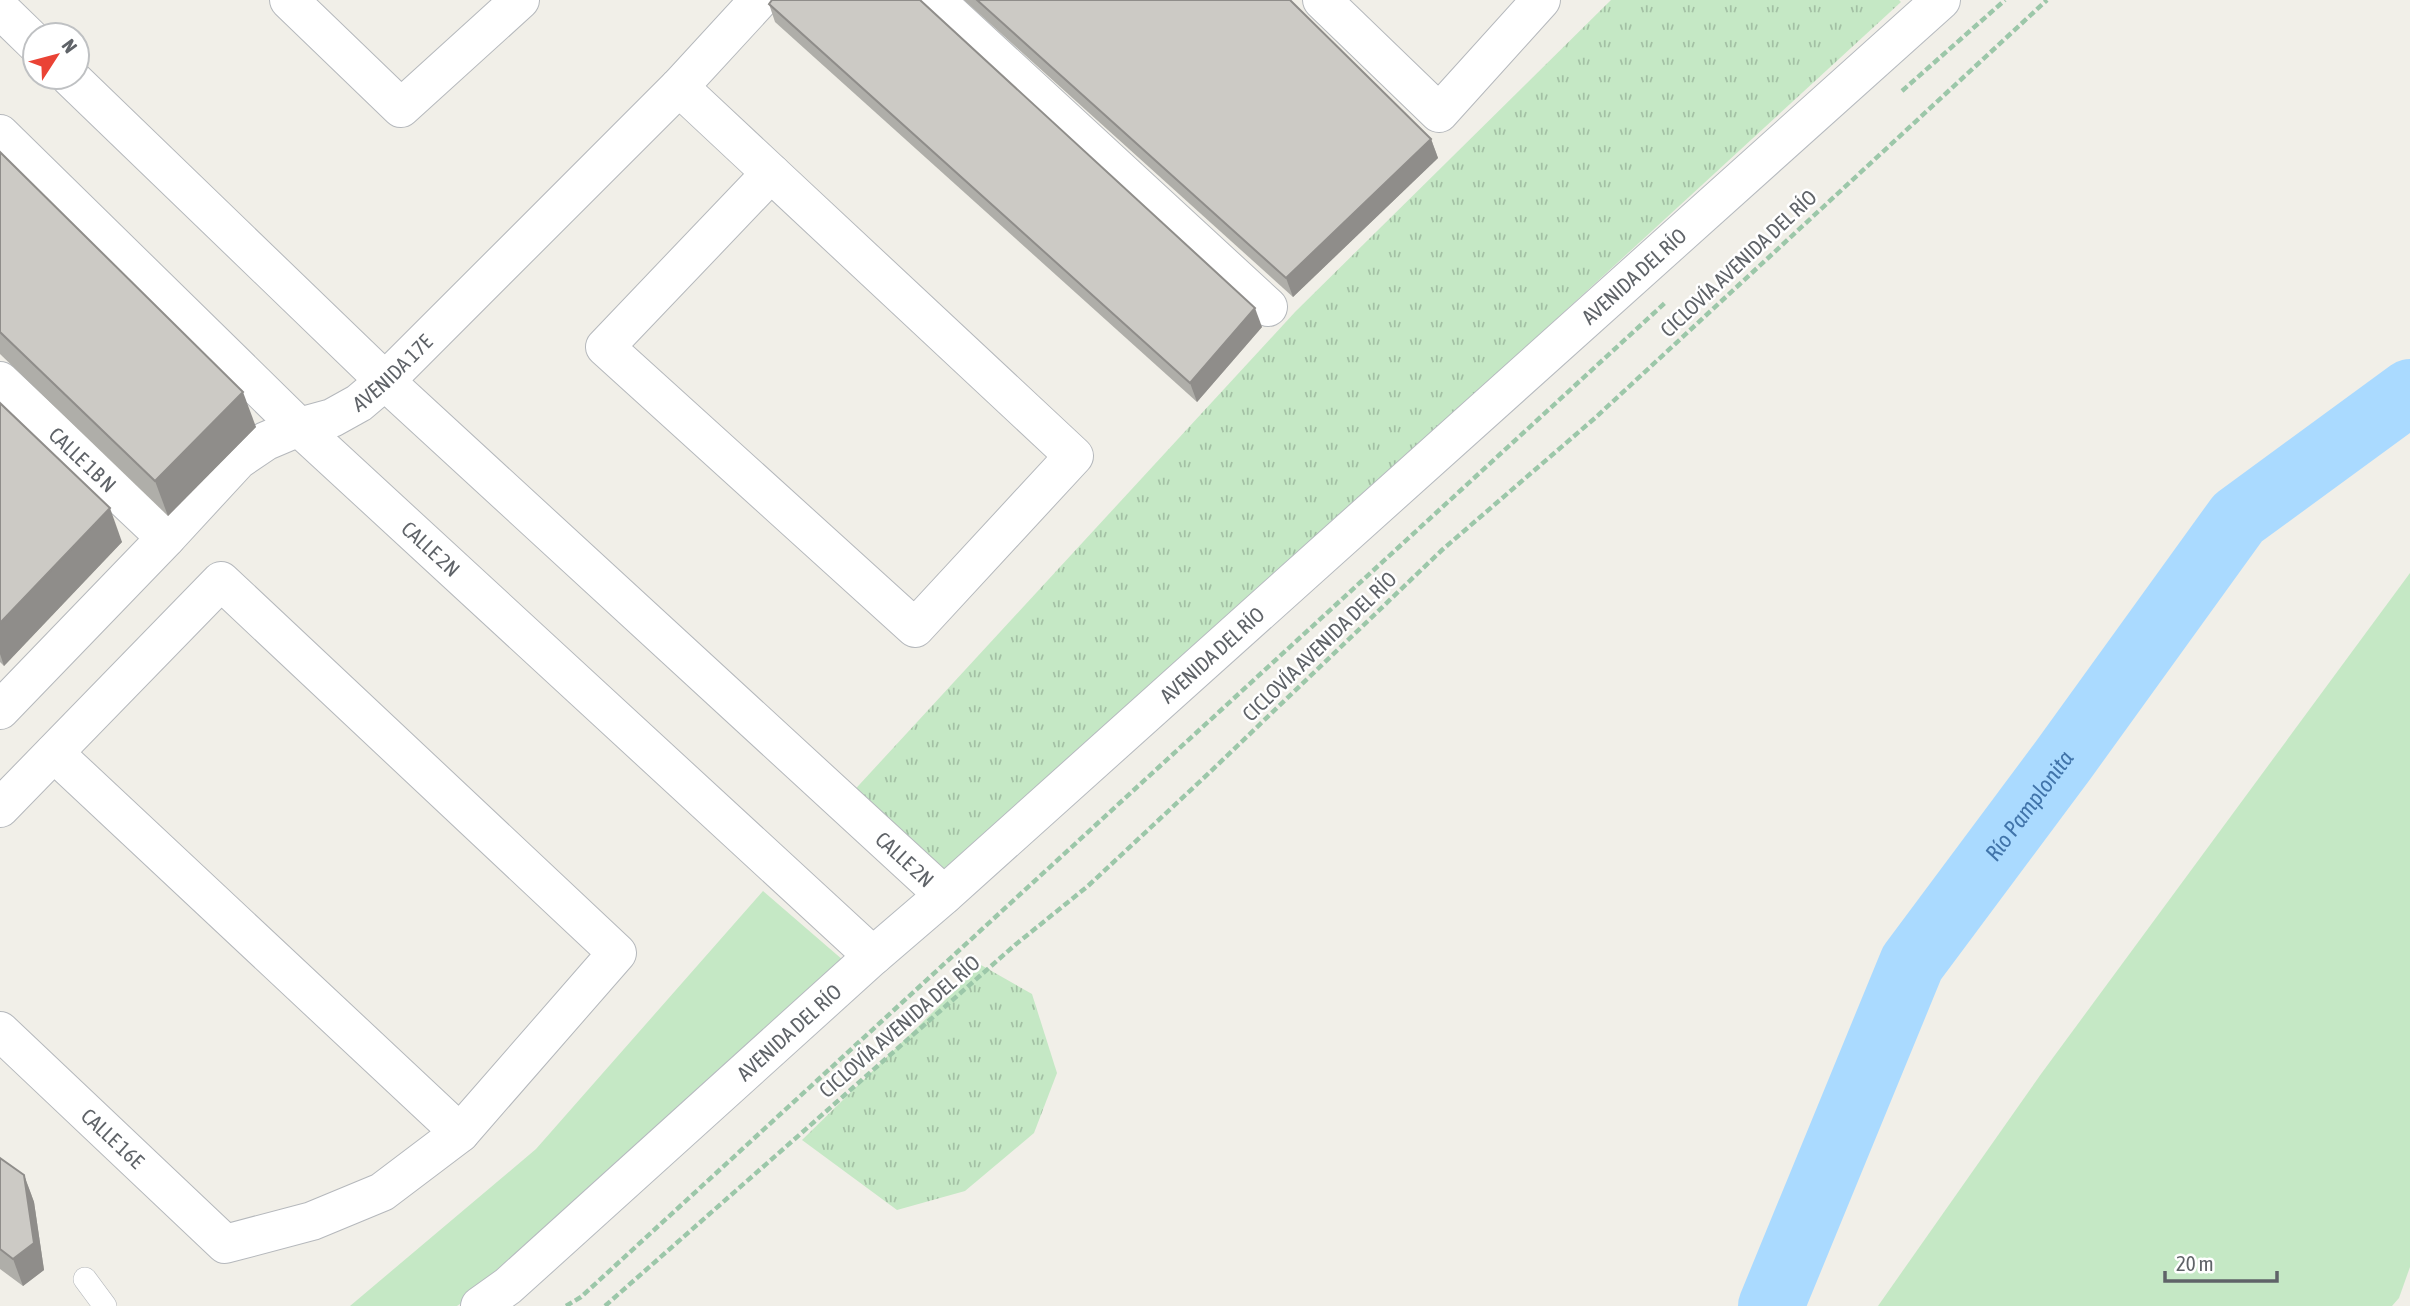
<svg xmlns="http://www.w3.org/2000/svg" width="2410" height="1306" font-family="'Asap Condensed',sans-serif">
<defs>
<pattern id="park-tufts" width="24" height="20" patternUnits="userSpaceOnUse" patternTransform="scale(1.75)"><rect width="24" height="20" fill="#c5e8c5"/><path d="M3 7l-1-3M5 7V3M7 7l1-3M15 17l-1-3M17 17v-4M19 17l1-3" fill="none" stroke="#a3c0a4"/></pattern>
</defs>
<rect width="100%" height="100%" fill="#f1efe8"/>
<g fill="#c5e8c5">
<polygon points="2410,573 2410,1267 2399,1298 2392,1306 1878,1306 2041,1074"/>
<polygon points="763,891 851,967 536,1252 457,1306 350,1306 536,1149"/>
</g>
<g fill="url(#park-tufts)">
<polygon points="1611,0 1899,0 1901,2 944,882 848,797 1295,312"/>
<polygon points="981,965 1032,994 1057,1073 1034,1133 965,1191 897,1210 802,1140"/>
</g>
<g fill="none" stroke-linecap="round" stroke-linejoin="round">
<path stroke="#aadaff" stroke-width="66" id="s1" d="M 1771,1306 L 1912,963 L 2064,759 L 2238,518 L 2410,392"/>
<g stroke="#b5b8bc" stroke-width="24">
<polyline id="service" points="85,1279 105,1306"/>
</g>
<g stroke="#b5b8bc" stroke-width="40">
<g id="minor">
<polyline points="289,0 401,108 520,0"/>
<polyline points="935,0 1268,307"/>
<polyline points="1322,0 1439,113 1541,0"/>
<polyline points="0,9 35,43"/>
<path id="s2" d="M 70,77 L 385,381 L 944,895"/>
<polyline points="679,87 771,173"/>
<path id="s3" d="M 0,134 L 299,427 L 873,956"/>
<polygon points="771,173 1074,456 915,628 605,347"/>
<path id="s4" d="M 0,381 L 166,538"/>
<path id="s5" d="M 0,710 L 166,538 L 238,460 L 266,441 L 299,427 L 332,418 L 359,403 L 385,381 L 679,87 L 759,0"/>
<polyline points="54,753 460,1133"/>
<polyline points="0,808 221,581 617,953 460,1133 382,1192 312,1221 225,1244 0,1031"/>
</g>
</g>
<g stroke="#b6babf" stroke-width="40">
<g id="secondary">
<path id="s6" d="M 480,1306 L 508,1286 L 873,956 L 944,895 L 1941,0"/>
</g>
</g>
<g stroke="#9cc7a9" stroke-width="4.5" stroke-dasharray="7 3.5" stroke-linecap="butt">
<polyline points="1902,91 2005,0"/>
<polyline points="566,1306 581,1297 1666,302"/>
<polyline points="605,1306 1015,945 1088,886 1209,773 1442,550 1595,418 2047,0"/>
</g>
<use href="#service" stroke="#fff" stroke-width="23"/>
<use href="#minor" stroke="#fff" stroke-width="38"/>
<use href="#secondary" stroke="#fff" stroke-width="38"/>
</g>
<g fill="#afaea9">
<polygon points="964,0 1290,0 1431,139 1438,158 1293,297"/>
<polygon points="769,4 1262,327 1197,402 775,22"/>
<polygon points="0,152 256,427 168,516 0,354"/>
<polygon points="0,403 122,542 4,666 0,662"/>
<polygon points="0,1158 24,1175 34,1202 44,1270 23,1286 0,1269"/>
</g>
<g fill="#8f8d8a">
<polygon points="1431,139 1438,158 1293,297 1286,278"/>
<polygon points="1255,308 1262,327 1197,402 1190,383"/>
<polygon points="243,392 256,427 168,516 155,481"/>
<polygon points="110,508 122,542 4,666 0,654 0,623"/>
<polygon points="24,1175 34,1202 44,1270 23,1286 13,1259"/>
</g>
<g fill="#cccac5" stroke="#8f8d8a" stroke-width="2">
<polygon points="772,0 920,0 1255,308 1190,383 769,4"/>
<polygon points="977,0 1290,0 1431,139 1286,278"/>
<polygon points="0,152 243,392 155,481 0,332"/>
<polygon points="0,403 110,508 0,623"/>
<polygon points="0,1158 24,1175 34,1243 13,1259 0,1249"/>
</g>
<g text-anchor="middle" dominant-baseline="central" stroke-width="5" stroke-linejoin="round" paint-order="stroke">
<g font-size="21" fill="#5f6368" stroke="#fff">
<text transform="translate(1738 263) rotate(-43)">CICLOVÍA AVENIDA DEL RÍO</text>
<text stroke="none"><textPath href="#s6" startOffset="1547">AVENIDA DEL RÍO</textPath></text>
<text stroke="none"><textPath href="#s5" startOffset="525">AVENIDA 17E</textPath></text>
<text stroke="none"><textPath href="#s4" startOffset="114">CALLE 1B N</textPath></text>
<text stroke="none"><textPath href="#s3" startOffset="598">CALLE 2N</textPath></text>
<text transform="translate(1319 646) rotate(-44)">CICLOVÍA AVENIDA DEL RÍO</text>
<text stroke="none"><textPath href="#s6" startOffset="980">AVENIDA DEL RÍO</textPath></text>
<text stroke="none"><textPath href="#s2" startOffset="1144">CALLE 2N</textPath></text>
<text transform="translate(899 1026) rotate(-41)">CICLOVÍA AVENIDA DEL RÍO</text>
<text stroke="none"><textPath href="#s6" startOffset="413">AVENIDA DEL RÍO</textPath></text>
<text transform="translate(113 1138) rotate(43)">CALLE 16E</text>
</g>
<g font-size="23" font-style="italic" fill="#4174aa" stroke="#fff">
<text stroke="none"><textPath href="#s1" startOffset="567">Río Pamplonita</textPath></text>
</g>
</g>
<g transform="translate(56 56) rotate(54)"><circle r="33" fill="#ffffff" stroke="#bfc1c3" stroke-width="2"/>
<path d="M0-5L12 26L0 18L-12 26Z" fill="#ea4335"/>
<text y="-10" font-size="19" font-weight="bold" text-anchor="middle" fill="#5f6368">N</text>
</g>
<path d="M2165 1271v10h112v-10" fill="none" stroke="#5f6368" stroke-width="3.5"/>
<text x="2176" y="1271" font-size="21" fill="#5f6368" stroke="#ffffff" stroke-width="5" paint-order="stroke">20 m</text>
</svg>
